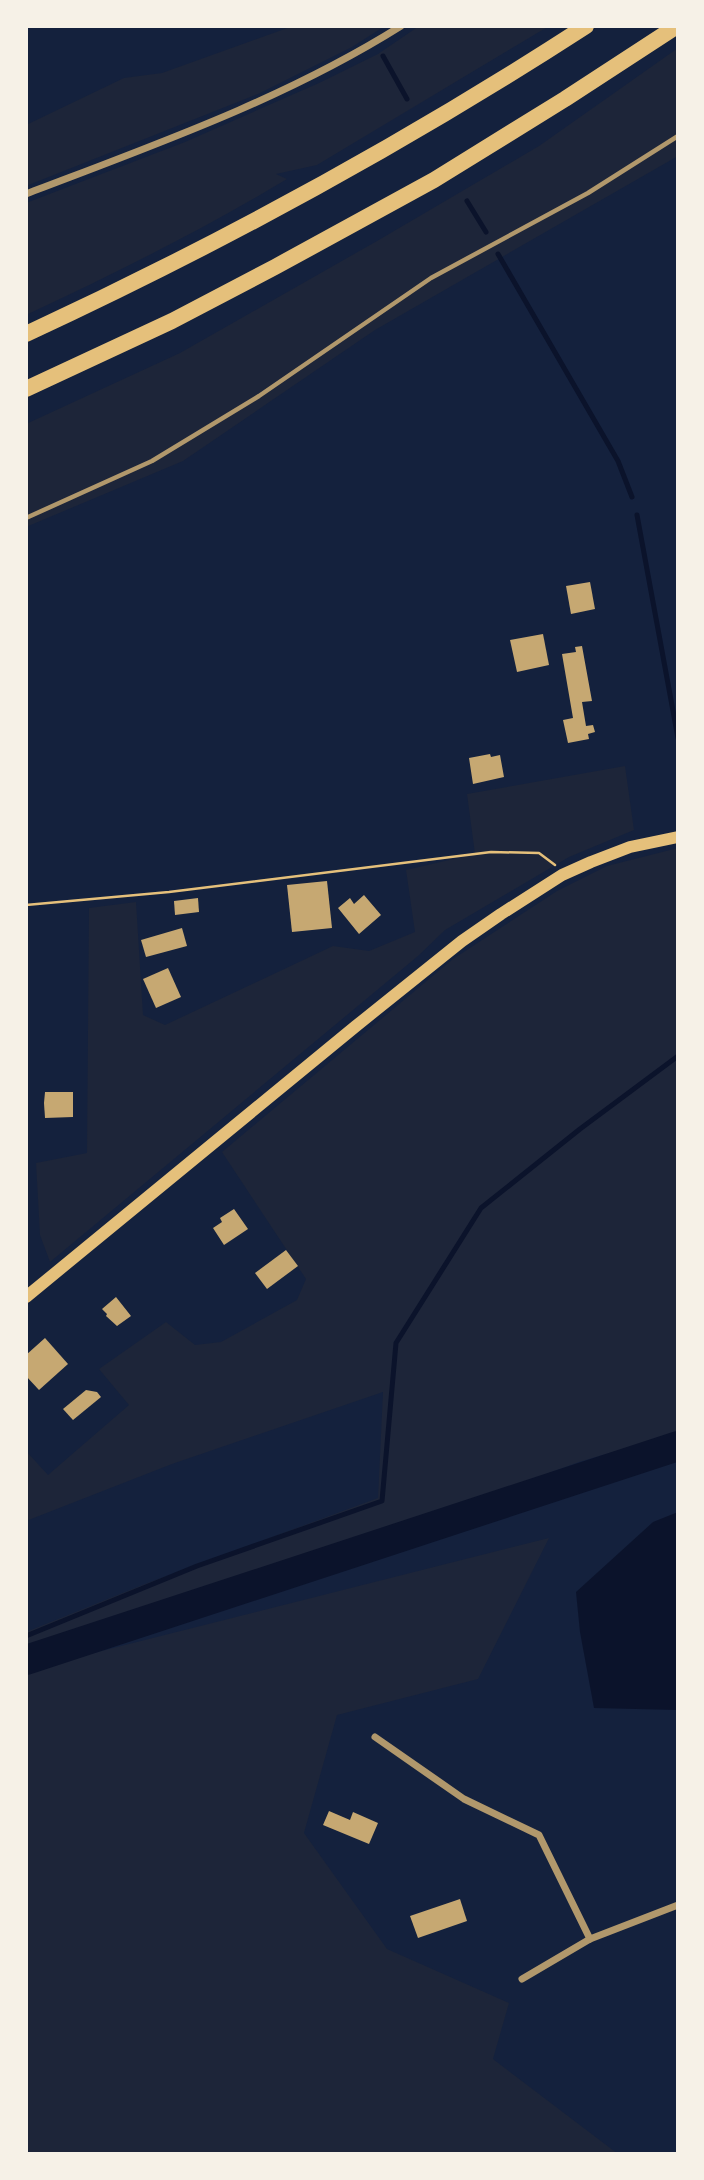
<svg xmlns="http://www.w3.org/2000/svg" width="704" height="2180" font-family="'PT Sans',sans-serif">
<rect width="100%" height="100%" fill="#14213d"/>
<g fill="#1d2539">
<polygon points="293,26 385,26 352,47 258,94 26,186 26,125 124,78 162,73"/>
<path d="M 419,26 L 549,26 L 317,165 L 276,174 L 287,179 C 202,230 116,273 26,315 L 26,203 L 185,142 L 319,83 L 378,54 Z"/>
<polygon points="678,48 678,156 375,330 183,461 26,527 26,424 180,353 377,241 539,146"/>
<polygon points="625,766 634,830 569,857 445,930 418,956 50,1262 40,1235 36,1163 87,1153 89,908 136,902 143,1015 165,1025 333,946 369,951 415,932 406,870 475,854 467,794"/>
<polygon points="678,848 678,1433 579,1462 313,1559 26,1658 26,1632 145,1584 378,1498 383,1392 172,1464 26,1521 26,1451 48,1475 129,1405 99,1369 166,1322 195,1345 221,1342 297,1300 306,1279 222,1152 453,959 557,891 607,866"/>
<polygon points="549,1538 478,1679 337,1715 304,1833 387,1949 509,2003 493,2059 618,2154 26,2154 26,1670"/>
</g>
<polygon fill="#0b132b" points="678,1512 678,1710 594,1708 580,1632 576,1592 653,1522"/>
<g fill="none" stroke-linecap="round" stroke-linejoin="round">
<g stroke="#0b132b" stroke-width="5">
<polyline points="383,56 407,99"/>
<polyline points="467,201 486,232"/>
<polyline points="498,254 618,461 632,497"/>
<polyline points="637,515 678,738"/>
<polyline points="26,1636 197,1566 382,1501 396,1343 481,1208 580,1129 678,1056"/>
</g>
<polyline stroke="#0b132b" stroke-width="30" points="26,1660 678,1446"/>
</g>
<g fill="#c6a872">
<polygon points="590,582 595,609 571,614 566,586"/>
<polygon points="543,634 549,665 517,672 510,640"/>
<polygon points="582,646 592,701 582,702 586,726 593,725 595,732 588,734 589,739 568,743 563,720 573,718 562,654 576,652 575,647"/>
<polygon points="490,754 491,757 500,755 504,777 473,784 469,758"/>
<polygon points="327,881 332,928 292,932 287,885"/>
<polygon points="364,895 381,915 359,934 338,908 350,898 354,904"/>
<polygon points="198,898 199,912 175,915 174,901"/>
<polygon points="182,928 187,946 146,957 141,940"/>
<polygon points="168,968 181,997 156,1008 143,979"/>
<polygon points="45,1092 73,1092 73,1117 45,1118 44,1103"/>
<polygon points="234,1209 248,1229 224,1245 213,1228 222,1222 220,1218"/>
<polygon points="286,1250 298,1266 267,1289 255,1273"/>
<polygon points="116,1297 131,1316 117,1326 106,1316 107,1314 102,1309"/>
<polygon points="45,1338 68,1364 39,1390 26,1376 26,1355"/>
<polygon points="86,1390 97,1392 101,1397 73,1420 63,1409"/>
<polygon points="329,1811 350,1820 353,1812 378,1823 369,1844 323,1825"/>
<polygon points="460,1899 467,1921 418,1938 410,1916"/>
</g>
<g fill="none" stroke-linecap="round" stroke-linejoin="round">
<polyline stroke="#e5c07b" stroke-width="2.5" points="26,905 169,892 491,852 539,853 555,865"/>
<polyline stroke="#b1986c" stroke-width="4.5" points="26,518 152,461 259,396 431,278 588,193 678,136"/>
<g stroke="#b1986c" stroke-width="7">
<path d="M 26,194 C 154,145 285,99 401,26"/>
<polyline points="375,1737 464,1799 539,1835 590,1939"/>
<polyline points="522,1979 590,1939 678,1905"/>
</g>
<polyline stroke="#e5c07b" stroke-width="12" points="26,1297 356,1026 462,941 501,914 562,875 591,862 630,847 678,837"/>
<g stroke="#e5c07b" stroke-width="16">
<path d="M 26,334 C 220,244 407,142 586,26"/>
<polyline points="26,389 172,321 275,267 434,180 565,99 677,26"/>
</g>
</g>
<rect width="704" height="2180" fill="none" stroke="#f6f1e7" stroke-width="56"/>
</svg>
